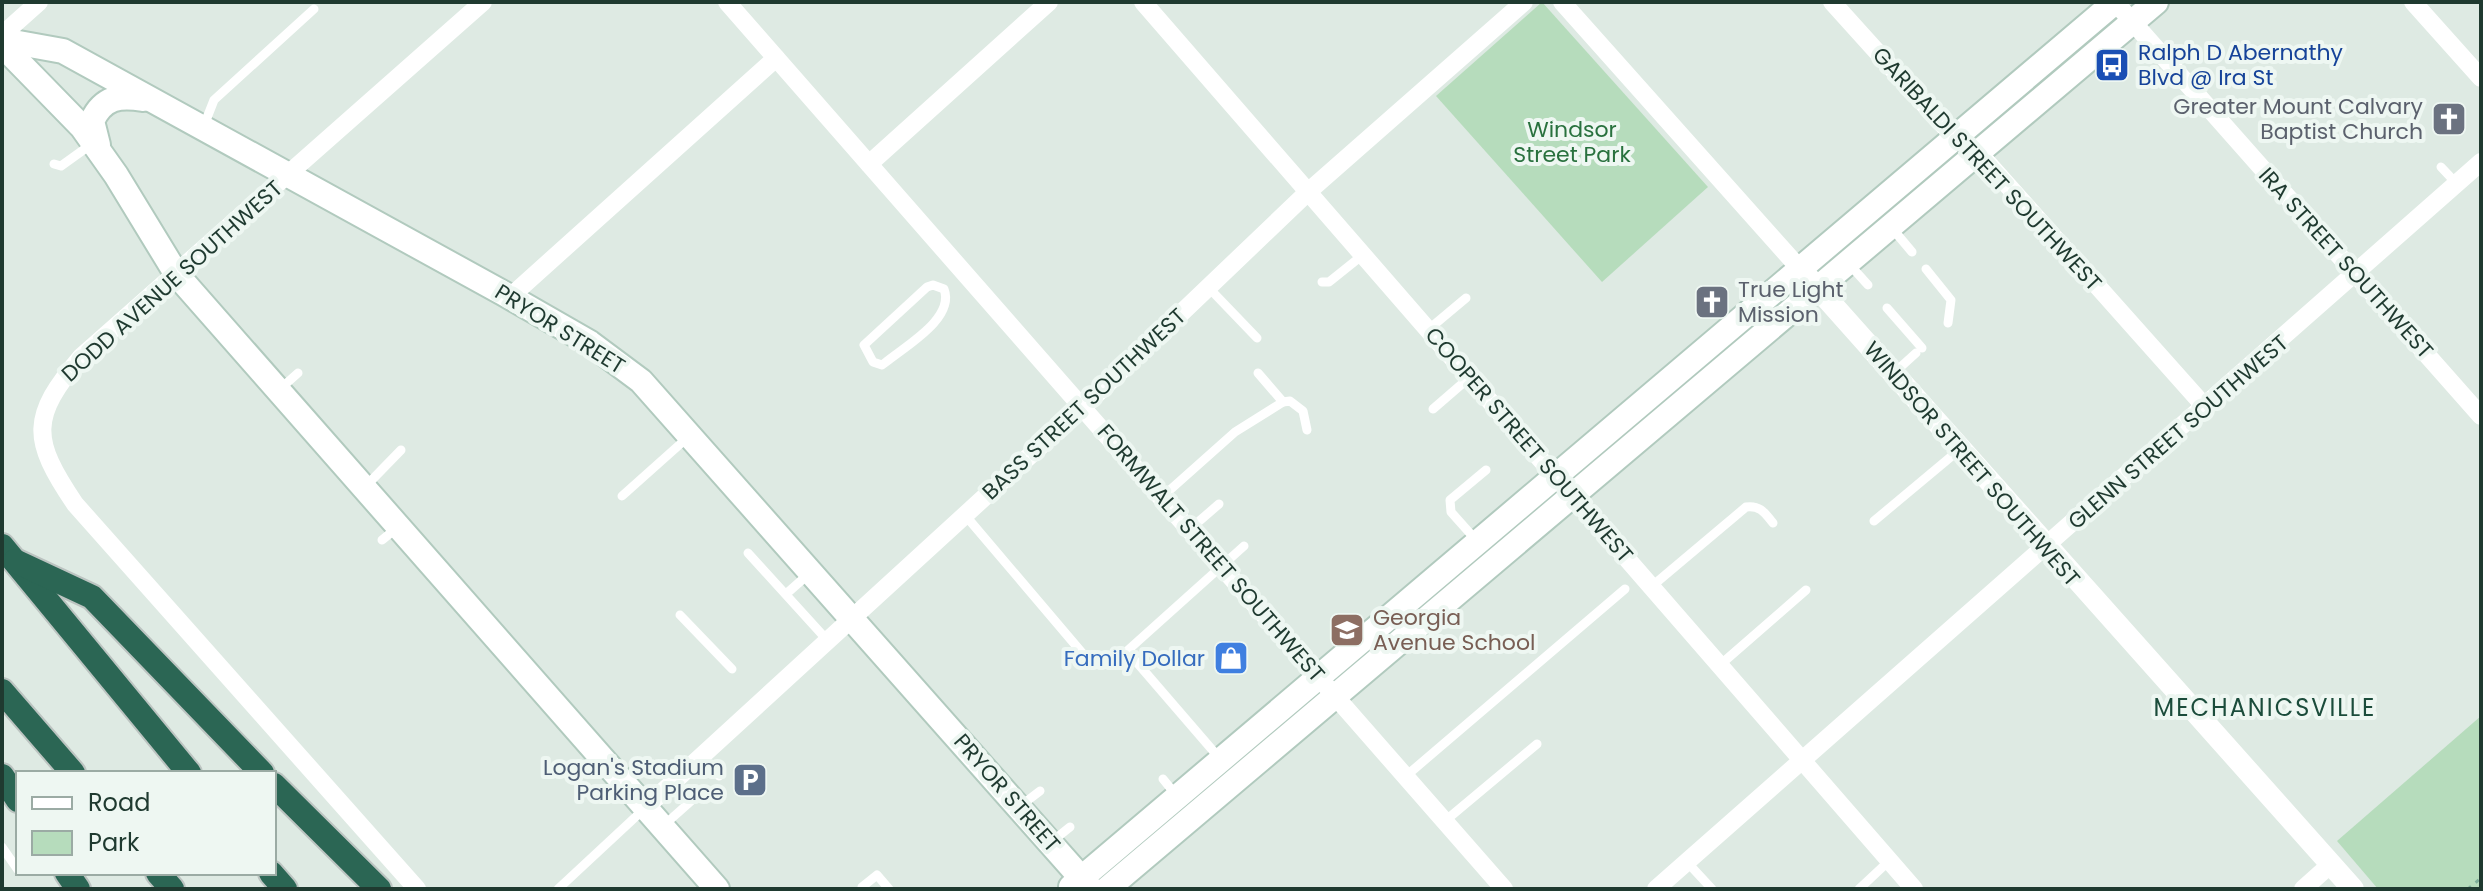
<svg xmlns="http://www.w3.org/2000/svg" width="2483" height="891" font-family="Poppins,sans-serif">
<rect width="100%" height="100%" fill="#deeae3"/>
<g fill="#b6dcbc">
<polygon points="1542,2 1708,187 1602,282 1436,96"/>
<polygon points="2481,716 2481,889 2378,889 2337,841"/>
</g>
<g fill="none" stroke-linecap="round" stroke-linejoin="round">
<g stroke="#b1cabe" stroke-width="28">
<g id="secondary">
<polyline points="2,40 63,51 503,293 590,343 641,381 1091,889"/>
<polyline points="2,45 82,127 116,175 177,275 717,889"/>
<path d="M 98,145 L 92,121 C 103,97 120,95 143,99"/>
<polyline points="1071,887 2115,2"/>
<polyline points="1107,889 2156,2"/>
</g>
</g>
<g stroke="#bcc4c1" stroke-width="28">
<g id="motorway">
<polyline points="2,546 189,773"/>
<polyline points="15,561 92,597 262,773"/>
<polyline points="2,691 73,773"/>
<polyline points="2,776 18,800"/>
<polyline points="274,785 379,889"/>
<polyline points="67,873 78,889"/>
<polyline points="158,873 172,889"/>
<polyline points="271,873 285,889"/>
</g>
</g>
<polyline stroke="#7eae9a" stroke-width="3" stroke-dasharray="4 6" stroke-linecap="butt" points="2468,889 2481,878"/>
<g stroke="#fff" stroke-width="9">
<polyline points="203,128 214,100 314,9"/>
<polyline points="54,164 61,166 93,143"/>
<polyline points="2441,167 2457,184"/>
<polyline points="1891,227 1912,252"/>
<polyline points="1849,264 1868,285"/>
<polyline points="1926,269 1951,300 1948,323"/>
<polyline points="1322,282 1329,282 1364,254"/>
<path d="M 933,285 L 944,289 C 955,318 907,345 886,362 L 882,365 L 873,362 L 864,345 L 927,287 Z"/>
<polyline points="1208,287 1257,338"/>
<polyline points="1887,308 1922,348"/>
<polyline points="1429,329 1466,298"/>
<polyline points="1895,372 1916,353"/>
<polyline points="280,389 298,373"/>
<polyline points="1283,402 1290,401 1303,411 1307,430"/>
<polyline points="1433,409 1470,377"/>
<polyline points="364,488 401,450"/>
<polyline points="622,496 687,438"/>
<polyline points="1162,497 1235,432 1283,402 1258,373"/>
<polyline points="965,515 1089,661"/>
<polyline points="1874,521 1959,450"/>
<polyline points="1190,529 1219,504"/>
<polyline points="382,540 398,527"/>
<polyline points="1476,540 1451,512 1450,500 1486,470"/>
<polyline points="748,553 828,641"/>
<path d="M 1651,587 L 1746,507 C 1760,505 1765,513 1773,523"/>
<polyline points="786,594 811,572"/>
<polyline points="680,615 732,669"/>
<polyline points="1720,665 1806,590"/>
<polyline points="702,756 719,776"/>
<polyline points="1221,760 1127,651 1244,546"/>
<polyline points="1406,776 1625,589"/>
<polyline points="1163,779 1176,795"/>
<polyline points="1019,807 1040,791"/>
<polyline points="1445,821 1537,744"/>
<polyline points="663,826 699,794"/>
<polyline points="1050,843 1070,827"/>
<polyline points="2,847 18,870"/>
<polyline points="1687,862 1712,889"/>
<polyline points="862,887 877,875 889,889"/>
<polyline points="558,889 643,810"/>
<polyline points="1859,889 1889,861"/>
</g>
<g stroke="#fff" stroke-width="18">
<polyline points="727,2 1504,889"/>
<polyline points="1143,2 1914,889"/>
<polyline points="1562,2 1801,270"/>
<polyline points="1832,2 1943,125 1978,152 2206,408"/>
<polyline points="2115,2 2481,416"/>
<polyline points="2413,2 2481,78"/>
<polyline points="2,35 39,2"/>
<polyline points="869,164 1049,2"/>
<polyline points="510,297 776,58"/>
<polyline points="646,807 1083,407 1309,191 1524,2"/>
<path d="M 417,889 L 75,504 C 31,439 30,417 81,357 L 483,2"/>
<polyline points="1656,889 2481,162"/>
<polyline points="2303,889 2331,864"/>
</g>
<polyline stroke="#fff" stroke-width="22" points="1805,274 2353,889"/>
<use href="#secondary" stroke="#fff" stroke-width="24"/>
<use href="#motorway" stroke="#2b6654" stroke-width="24"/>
</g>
<defs>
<g id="bus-square" transform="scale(1.8)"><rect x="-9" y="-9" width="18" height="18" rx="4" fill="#1a4fb4" stroke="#eef7f2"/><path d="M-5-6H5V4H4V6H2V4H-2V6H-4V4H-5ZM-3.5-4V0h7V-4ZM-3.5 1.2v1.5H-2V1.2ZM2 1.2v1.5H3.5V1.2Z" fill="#fff"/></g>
<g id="church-square" transform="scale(1.8)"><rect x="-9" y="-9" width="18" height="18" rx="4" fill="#6b7280" stroke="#eef7f2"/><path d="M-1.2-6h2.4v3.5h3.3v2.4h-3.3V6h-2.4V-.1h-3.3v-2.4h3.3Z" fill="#fff"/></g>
<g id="school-square" transform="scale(1.8)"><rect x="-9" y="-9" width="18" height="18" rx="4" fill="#8d6e63" stroke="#eef7f2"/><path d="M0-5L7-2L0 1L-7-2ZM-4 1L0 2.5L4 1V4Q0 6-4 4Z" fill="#fff"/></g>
<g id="shop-square" transform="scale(1.8)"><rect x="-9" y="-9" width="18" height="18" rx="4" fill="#3f7fe0" stroke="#eef7f2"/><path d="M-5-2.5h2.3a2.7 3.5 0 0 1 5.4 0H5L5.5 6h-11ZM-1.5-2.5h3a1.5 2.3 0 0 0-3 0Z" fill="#fff"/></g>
<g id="parking-square" transform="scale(1.8)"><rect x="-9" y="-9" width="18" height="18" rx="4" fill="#5c6f8a" stroke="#eef7f2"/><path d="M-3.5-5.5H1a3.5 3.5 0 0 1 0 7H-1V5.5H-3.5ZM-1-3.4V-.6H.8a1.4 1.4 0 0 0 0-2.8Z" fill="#fff"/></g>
</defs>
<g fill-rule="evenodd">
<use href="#bus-square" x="2112" y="65"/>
<use href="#church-square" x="2449" y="119"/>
<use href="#church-square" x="1712" y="302"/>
<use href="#school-square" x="1347" y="630"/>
<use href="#shop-square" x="1231" y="658"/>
<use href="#parking-square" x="750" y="780"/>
</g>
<g text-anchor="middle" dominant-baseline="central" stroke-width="8" stroke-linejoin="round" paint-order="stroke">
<g font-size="22" fill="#164399" stroke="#eef7f2" text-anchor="start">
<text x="2138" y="52">Ralph D Abernathy<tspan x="2138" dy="25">Blvd @ Ira St</tspan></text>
</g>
<g font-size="22" fill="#5b616d" stroke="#eef7f2" text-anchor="end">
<text x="2423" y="106">Greater Mount Calvary<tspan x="2423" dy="25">Baptist Church</tspan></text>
<text x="1738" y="289" text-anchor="start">True Light<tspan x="1738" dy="25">Mission</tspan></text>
</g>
<g font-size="22" fill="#29713e" stroke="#eef7f2">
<text x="1572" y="129">Windsor<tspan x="1572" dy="25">Street Park</tspan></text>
</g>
<g font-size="22" fill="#1f3a30" stroke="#eef7f2">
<text transform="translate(1987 169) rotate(47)">GARIBALDI STREET SOUTHWEST</text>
<text transform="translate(2346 263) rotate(48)">IRA STREET SOUTHWEST</text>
<text transform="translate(172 281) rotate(-42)">DODD AVENUE SOUTHWEST</text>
<text transform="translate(560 329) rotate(32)">PRYOR STREET</text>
<text transform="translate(1084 404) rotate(-43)">BASS STREET SOUTHWEST</text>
<text transform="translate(2178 432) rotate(-41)">GLENN STREET SOUTHWEST</text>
<text transform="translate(1529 445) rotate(49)">COOPER STREET SOUTHWEST</text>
<text transform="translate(1972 464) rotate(49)">WINDSOR STREET SOUTHWEST</text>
<text transform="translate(1211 553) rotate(49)">FORMWALT STREET SOUTHWEST</text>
<text transform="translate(1007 793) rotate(49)">PRYOR STREET</text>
</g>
<g font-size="22" fill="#785e54" stroke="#eef7f2" text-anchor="start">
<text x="1373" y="617">Georgia<tspan x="1373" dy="25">Avenue School</tspan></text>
</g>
<g font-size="22" fill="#366cbe" stroke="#eef7f2" text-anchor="end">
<text x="1205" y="658">Family Dollar</text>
</g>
<g font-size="22" fill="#4e5e75" stroke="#eef7f2" text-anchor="end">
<text x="724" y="767">Logan's Stadium<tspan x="724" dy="25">Parking Place</tspan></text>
</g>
<g font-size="24" letter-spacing="2" fill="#1b4c3b" stroke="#eef7f2">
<text x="2265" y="707">MECHANICSVILLE</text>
</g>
</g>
<rect width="2483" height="891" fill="none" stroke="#1f3a30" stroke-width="8"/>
<rect x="16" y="771" width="260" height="104" fill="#eef7f2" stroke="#9baba4" stroke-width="2"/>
<rect x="32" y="797" width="40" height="12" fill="#ffffff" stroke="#9baba4" stroke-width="2"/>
<text x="88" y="811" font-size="24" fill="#1f3a30">Road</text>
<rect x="32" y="831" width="40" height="24" fill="#b6dcbc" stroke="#9baba4" stroke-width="2"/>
<text x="88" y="851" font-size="24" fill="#1f3a30">Park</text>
</svg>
